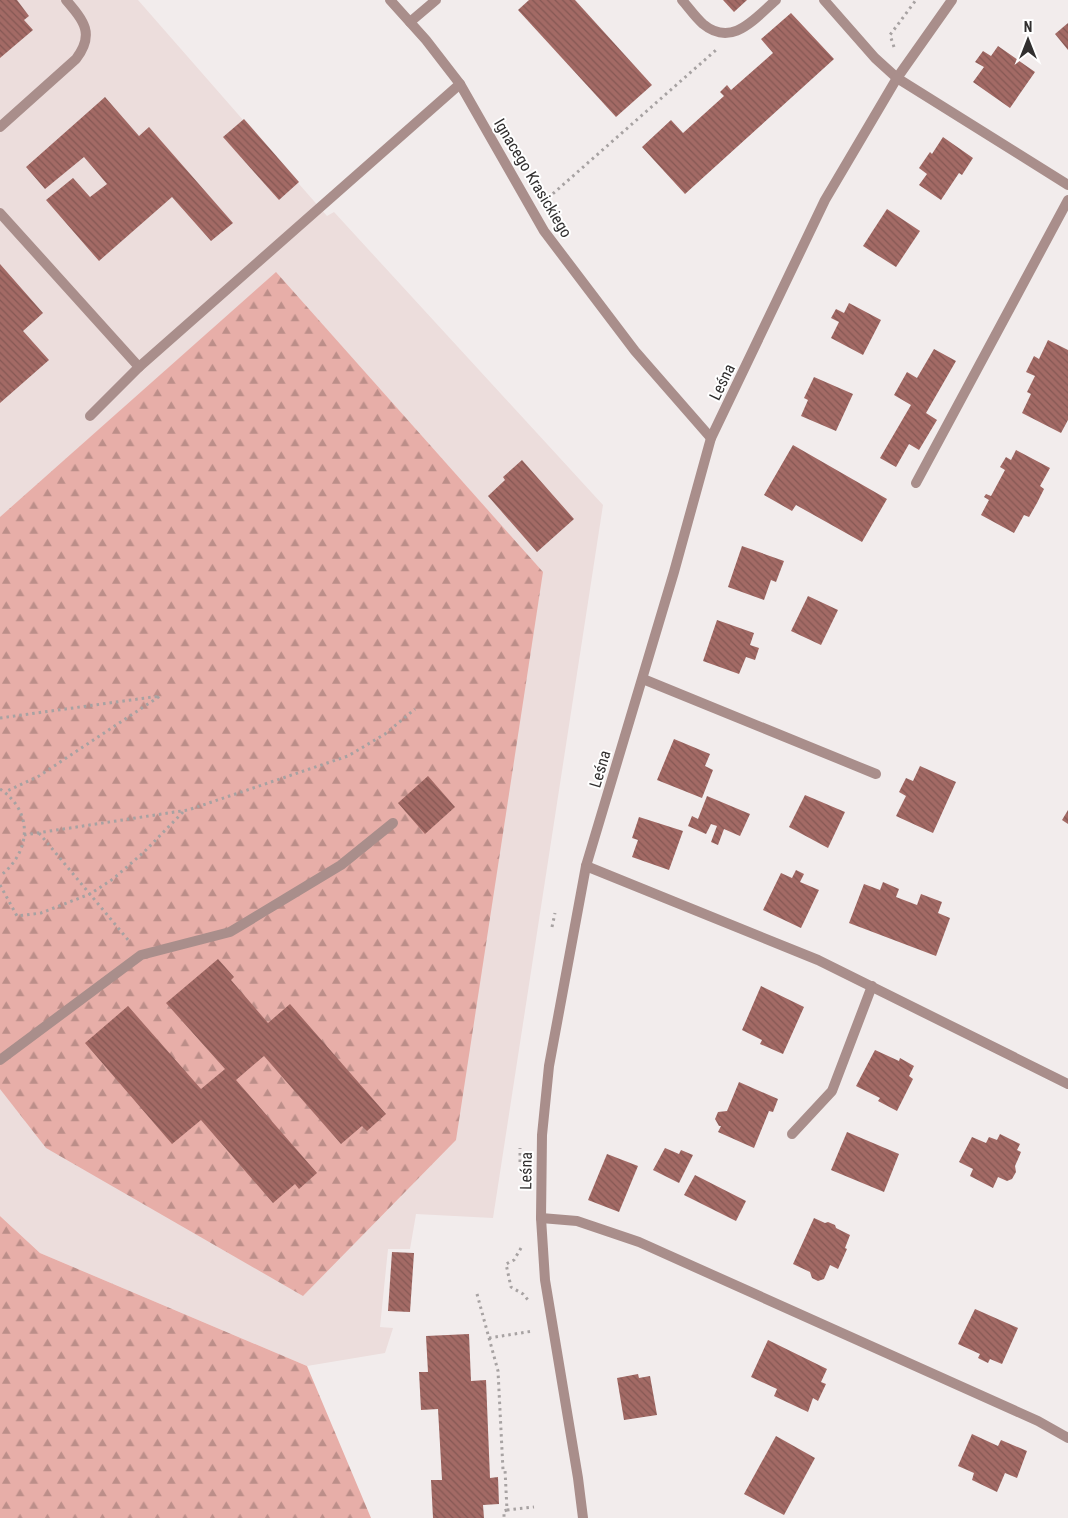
<svg xmlns="http://www.w3.org/2000/svg" width="1068" height="1518" font-family="'Roboto Condensed',sans-serif">
<defs>
<pattern id="forest-firs" width="22" height="20" patternUnits="userSpaceOnUse" patternTransform="scale(1.25)"><rect width="22" height="20" fill="#e7aea8"/><path d="M5 1l3.5 6h-7zM16 11l3.5 6h-7z" fill="#bc8e89"/></pattern>
<pattern id="building-back-hatch" width="6" height="6" patternUnits="userSpaceOnUse" patternTransform="scale(1.25)"><rect width="6" height="6" fill="#a36a65"/><path d="M-1 5l2 2M0 0l6 6M5-1l2 2" fill="none" stroke="#855854"/></pattern>
</defs>
<rect width="100%" height="100%" fill="#f2ecec"/>
<polygon fill="#ecdddc" points="0,0 138,0 327,216 334,212 603,505 493,1218 416,1214 410,1249 388,1249 380,1327 393,1328 385,1353 307,1366 40,1253 0,1216"/>
<g fill="url(#forest-firs)">
<polygon points="276,272 543,572 456,1140 303,1296 46,1148 0,1089 0,517"/>
<polygon points="0,1216 40,1253 307,1366 371,1518 0,1518"/>
</g>
<g fill="url(#building-back-hatch)">
<polygon points="0,0 17,0 29,16 24,20 33,30 0,58"/>
<polygon points="529,0 575,0 652,85 616,117 518,10"/>
<polygon points="723,0 747,0 734,12"/>
<polygon points="791,13 834,59 685,194 642,147 671,120 683,133 724,96 720,92 727,85 731,90 773,53 761,39"/>
<polygon points="1068,23 1068,50 1055,34"/>
<polygon points="998,46 1035,72 1010,108 973,82 984,67 975,62 983,51 991,56"/>
<polygon points="105,97 139,136 149,127 233,223 211,241 172,197 99,261 46,200 73,178 90,197 107,184 84,157 45,189 26,167"/>
<polygon points="244,119 299,182 279,200 223,137"/>
<polygon points="943,137 973,158 962,175 959,173 941,200 919,185 927,174 919,168 930,152 932,154"/>
<polygon points="887,209 920,231 896,267 863,246"/>
<polygon points="0,264 43,313 23,331 49,360 0,403"/>
<polygon points="849,303 881,320 863,355 831,338 839,322 831,318 836,309 844,313"/>
<polygon points="1048,340 1068,350 1068,420 1061,433 1022,413 1031,394 1027,392 1035,376 1026,372 1034,356 1039,359"/>
<polygon points="934,349 956,361 926,413 937,420 919,450 909,444 896,467 880,458 911,405 894,395 907,372 917,378"/>
<polygon points="814,377 853,394 836,431 801,416 808,400 804,398"/>
<polygon points="793,445 887,499 862,542 796,505 792,511 764,495"/>
<polygon points="1016,450 1050,468 1040,486 1044,489 1037,503 1029,517 1024,515 1014,533 981,515 989,500 984,497 986,494 991,496 1005,470 1000,467 1006,457 1011,460"/>
<polygon points="522,460 574,519 537,552 488,496 505,480 503,477"/>
<polygon points="742,546 784,561 776,582 771,580 764,600 728,587"/>
<polygon points="808,596 838,610 821,645 791,631"/>
<polygon points="717,620 754,633 750,645 759,648 755,660 746,657 739,674 703,661"/>
<polygon points="674,739 710,754 705,766 713,770 702,798 657,780"/>
<polygon points="920,766 956,782 933,833 896,816 906,796 899,792 906,778 913,781"/>
<polygon points="428,776 455,807 425,834 398,803"/>
<polygon points="805,795 845,812 828,848 789,827"/>
<polygon points="707,796 750,814 740,836 724,829 718,845 711,842 717,826 711,824 706,834 688,826 692,816 698,819"/>
<polygon points="1068,810 1068,824 1062,820"/>
<polygon points="639,817 683,831 669,870 632,857 638,840 632,838"/>
<polygon points="796,870 804,874 800,882 819,890 801,928 763,910 781,873 792,878"/>
<polygon points="883,882 899,889 896,897 917,905 921,894 942,902 938,913 950,918 936,956 849,923 864,884 880,890"/>
<polygon points="218,959 234,977 231,980 268,1023 290,1004 386,1114 367,1131 362,1126 341,1144 264,1056 236,1080 317,1173 299,1189 295,1184 273,1203 201,1120 172,1144 85,1043 128,1006 201,1089 225,1069 166,1003"/>
<polygon points="761,986 804,1007 783,1054 760,1044 762,1040 742,1030"/>
<polygon points="875,1050 899,1061 900,1058 914,1066 909,1076 913,1079 897,1111 878,1101 880,1098 856,1086"/>
<polygon points="739,1082 778,1099 773,1112 769,1111 754,1148 718,1132 721,1126 719,1126 715,1119 718,1112 727,1111"/>
<polygon points="847,1132 899,1154 884,1192 831,1170"/>
<polygon points="1000,1134 1020,1144 1017,1150 1021,1152 1015,1166 1016,1172 1012,1179 1007,1181 998,1177 993,1188 970,1176 973,1169 959,1162 972,1137 986,1143 989,1137 997,1140"/>
<polygon points="665,1148 679,1154 681,1150 693,1155 679,1183 653,1170"/>
<polygon points="607,1154 638,1166 619,1212 588,1200"/>
<polygon points="695,1175 746,1201 736,1221 684,1195"/>
<polygon points="814,1218 825,1223 828,1222 835,1225 836,1228 850,1235 845,1248 847,1249 838,1269 830,1265 824,1279 818,1281 812,1278 810,1272 793,1264"/>
<polygon points="392,1252 414,1253 410,1312 388,1311"/>
<polygon points="975,1309 1018,1328 1002,1364 990,1359 988,1363 978,1358 980,1354 958,1344"/>
<polygon points="469,1334 471,1381 486,1380 490,1478 498,1477 499,1504 483,1505 484,1518 433,1518 431,1480 442,1480 438,1409 421,1410 419,1372 428,1372 426,1336"/>
<polygon points="768,1340 827,1369 821,1382 826,1384 818,1401 813,1398 808,1412 774,1396 777,1389 751,1377"/>
<polygon points="638,1374 639,1378 650,1376 657,1415 624,1420 617,1378"/>
<polygon points="972,1434 998,1446 1001,1440 1027,1451 1017,1478 1005,1473 997,1492 972,1480 974,1473 958,1466"/>
<polygon points="776,1436 815,1458 784,1515 744,1494"/>
</g>
<g fill="none" stroke-linecap="round" stroke-linejoin="round">
<g stroke="#a7a2a2" stroke-width="3" stroke-dasharray="2.5 4" stroke-linecap="butt">
<polyline points="894,47 890,35 916,0"/>
<polyline points="548,198 716,50"/>
<polyline points="0,718 160,696 39,776 5,792"/>
<path d="M 0,789 C 34,812 31,852 0,876"/>
<polyline points="39,833 129,941"/>
<polyline points="24,835 188,810 348,756 385,734 415,709"/>
<polyline points="0,885 17,916 41,913 90,894 113,879 144,852 183,812"/>
<polyline points="552,927 555,913"/>
<polyline points="520,1162 520,1148"/>
<polyline points="521,1248 514,1260 506,1264 511,1287 523,1294 528,1300"/>
<polyline points="477,1294 498,1371 503,1470 505,1470 507,1510 504,1511 504,1518"/>
<polyline points="489,1338 533,1331"/>
<polyline points="507,1510 534,1507"/>
</g>
<g stroke="#a98e8b" stroke-width="10">
<path d="M 682,0 C 689,8 695,17 703,24 C 732,48 754,19 776,0"/>
<polyline points="824,0 875,58 897,78"/>
<polyline points="410,22 436,0"/>
<path d="M 0,127 L 76,59 C 95,34 84,21 66,0"/>
<polyline points="0,213 139,367"/>
<polyline points="916,483 1068,200"/>
<polyline points="643,679 876,774"/>
<polyline points="0,1060 141,955 230,932 341,865 393,823"/>
<polyline points="792,1134 832,1091 872,986"/>
</g>
<g stroke="#a98e8b" stroke-width="10">
<polyline points="390,0 426,40 460,84 544,231 635,351 711,438"/>
<polyline points="897,78 1068,185"/>
<polyline points="90,416 139,367 460,84"/>
<polyline points="586,866 818,960 1068,1084"/>
<polyline points="541,1218 577,1221 639,1242 1038,1421 1068,1438"/>
<polyline points="583,1518 578,1478 545,1280 541,1218 542,1135 549,1066 586,866 674,572 711,438 825,200 897,78 952,0"/>
</g>
</g>
<g text-anchor="middle" dominant-baseline="central" stroke-width="4" stroke-linejoin="round" paint-order="stroke">
<g font-size="16" fill="#312f2f" stroke="#fff">
<text transform="translate(533 178) rotate(59)">Ignacego Krasickiego</text>
<text transform="translate(722 382) rotate(-64)">Leśna</text>
<text transform="translate(600 769) rotate(-73)">Leśna</text>
<text transform="translate(526 1171) rotate(-89)">Leśna</text>
</g>
</g>
<g transform="translate(1028 40)" stroke="#ffffff" stroke-width="4" paint-order="stroke">
<path d="M0-4L9 19L0 12L-9 19Z" fill="#312f2f"/>
<text y="-8" font-size="14" font-weight="bold" text-anchor="middle" fill="#312f2f">N</text>
</g>
</svg>
